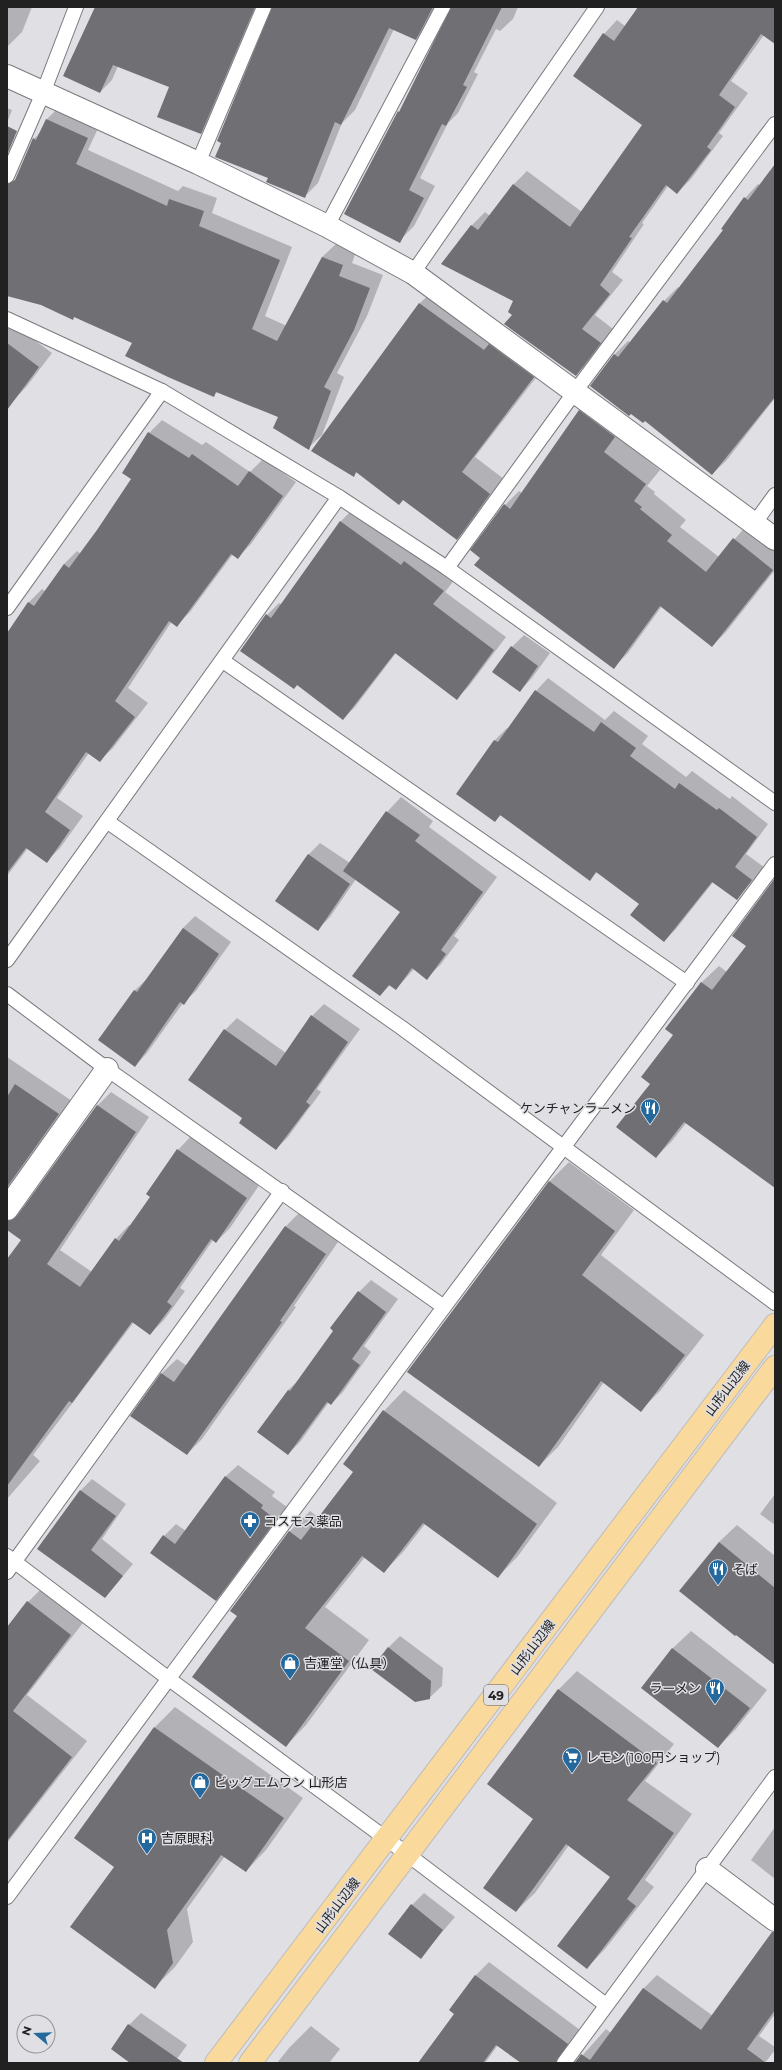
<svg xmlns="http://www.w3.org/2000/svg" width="782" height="2070" font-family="Montserrat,'Noto Sans JP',sans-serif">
<rect width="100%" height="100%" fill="#dfdfe4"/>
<g fill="#0003">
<polygon points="7,7 32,7 22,32 7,47"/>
<polygon points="96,7 261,7 213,121 201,133 170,87 118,66 112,80 100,92"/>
<polygon points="275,7 439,7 429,25 416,38 394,29 355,110 342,123 318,183 304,197 269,177"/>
<polygon points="455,7 518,7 513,19 500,31 496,29 474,72 478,74 458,113 448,123 420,178 435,186 414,226 402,238 393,238"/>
<polygon points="639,7 775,7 775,32 764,35 731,81 748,93 719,133 723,136 691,179 677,193 668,186 642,223 644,224 612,272 623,280 595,315 613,329 590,361 576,374 513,315 514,301 442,264 472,225 485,212 490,216 514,184 527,171 582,212 644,125 574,76 604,34 617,20 625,26"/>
<polygon points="60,106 100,124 88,150 178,191 183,186 217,198 212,213 292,247 265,316 287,326 322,257 336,244 356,252 352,263 383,275 367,316 337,373 344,377 322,435 308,448 279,416 218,391 213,396 133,342 75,316 73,319 41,304 7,295 7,220 34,139 42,130 47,119"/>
<polygon points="7,108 12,110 7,123"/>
<polygon points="775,166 775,398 726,461 712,474 645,420 591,386 615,354 628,341 631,343 664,301 678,287 679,288 724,230 745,198 758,184 760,185"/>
<polygon points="435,289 548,362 475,457 504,479 471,524 457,539 404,499 357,472 353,476 313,451 420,303"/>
<polygon points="7,320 52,353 27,386 14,400 7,403"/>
<polygon points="593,397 628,422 618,437 660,470 647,486 655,492 654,494 686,520 680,527 719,557 748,524 775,537 775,570 726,632 712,646 662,606 628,653 614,667 481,558 505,505 519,491 522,493 579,411"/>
<polygon points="162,420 202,445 206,442 250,472 263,459 296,482 251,544 237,558 233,554 190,612 177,625 172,621 128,688 148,703 113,748 99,761 89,753 57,798 83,816 60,848 47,861 28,848 7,876 7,635 29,602 42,589 45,591 64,564 77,551 81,554 133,479 149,433"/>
<polygon points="353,509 455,579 445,592 506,637 469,686 457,698 396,653 355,707 343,719 297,684 242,651 267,615 279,603 282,605 341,521"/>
<polygon points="524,635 550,653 532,678 520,691 512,647"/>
<polygon points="548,678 605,720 614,711 648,736 642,744 686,777 692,771 730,799 732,796 768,824 746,854 764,867 737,899 714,881 676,929 664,941 640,904 597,872 590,879 501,815 495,821 495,740 507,728 508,729 536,691"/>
<polygon points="401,797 433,821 429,827 497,877 454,936 459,940 441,964 427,978 414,969 396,989 390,985 380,995 401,911 356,879 330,917 318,929 308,855 320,843 350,863 387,812"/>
<polygon points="775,883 775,1187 687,1122 672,1141 656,1157 651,1083 674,1035 667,1029 702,982 719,966 727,972 747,946"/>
<polygon points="195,916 231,942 196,991 183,1003 147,1053 135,1066 134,991 147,979 183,928"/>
<polygon points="324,1004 360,1029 317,1089 321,1092 288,1137 276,1149 244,1118 225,1030 237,1018 286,1053 312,1016"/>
<polygon points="7,1057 72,1101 7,1201"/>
<polygon points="111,1092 149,1117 60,1250 92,1272 116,1239 129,1225 131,1226 151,1196 178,1150 191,1136 260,1184 230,1228 216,1242 213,1240 180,1288 185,1291 164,1320 150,1334 134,1322 33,1455 40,1461 7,1499 7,1261 22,1240 8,1221 22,1208 25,1207 97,1106"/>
<polygon points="569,1162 634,1210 601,1255 704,1335 660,1391 641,1410 604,1382 558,1447 539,1466 549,1182"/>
<polygon points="300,1212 340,1239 294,1306 296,1307 202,1439 187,1454 132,1415 162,1373 177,1359 187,1366 285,1227"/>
<polygon points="371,1280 398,1299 364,1346 371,1352 343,1392 331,1404 329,1402 300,1442 288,1454 288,1390 300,1379 335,1330 359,1292"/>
<polygon points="404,1390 557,1503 518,1556 498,1577 425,1524 404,1551 384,1572 365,1557 325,1607 369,1640 306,1725 286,1746 239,1616 231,1610 290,1531 310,1511 319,1518 355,1471 384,1411"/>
<polygon points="238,1465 275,1492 272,1496 287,1507 228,1587 216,1599 164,1536 176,1524 186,1531 225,1477"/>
<polygon points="92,1479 126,1504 102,1539 133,1564 105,1597 39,1549 81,1490"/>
<polygon points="775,1494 775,1525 760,1514"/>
<polygon points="737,1525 775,1556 775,1664 719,1542"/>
<polygon points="43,1587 86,1619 27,1695 87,1741 7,1843 7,1629 28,1602"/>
<polygon points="691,1631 767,1690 736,1729 718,1747 643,1687 673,1648"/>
<polygon points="400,1636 443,1668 442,1686 429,1698 388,1648"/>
<polygon points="577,1671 674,1744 645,1781 692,1814 645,1880 654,1887 605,1949 587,1968 611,1877 569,1845 535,1893 516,1911 558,1690"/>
<polygon points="175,1707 303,1798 266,1850 246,1871 225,1856 187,1909 193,1942 175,1967 155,1987 115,1867 76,1838 155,1727"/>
<polygon points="775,1827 775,1879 751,1860"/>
<polygon points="424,1893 455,1917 420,1958 412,1905"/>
<polygon points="775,1933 775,2014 759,2036 775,2047 775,2050 765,2063 551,2063 498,2045 485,2063 420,2063 456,2013 451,2010 476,1975 489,1962 580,2030 569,2053 577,2059 581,2057 606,2029 611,2033 644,1988 657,1975 713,2016"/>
<polygon points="141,2013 187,2045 174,2063 132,2063 129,2025"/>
<polygon points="311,2026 340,2049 329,2063 277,2063 289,2048"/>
</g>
<g fill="#706f73">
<polygon points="95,7 255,7 201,134 157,117 169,87 113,65 100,93 63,76"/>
<polygon points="272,7 433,7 416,40 389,28 341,125 335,122 305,198 266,182 268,178 215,157 221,143 217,141"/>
<polygon points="451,7 502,7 463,85 467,87 446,126 442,124 409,190 424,198 400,243 344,214 398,111 399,112"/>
<polygon points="638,7 775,7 775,44 761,34 719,95 735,107 707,147 711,150 677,194 666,185 629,237 632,238 600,285 610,294 582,329 601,343 576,376 504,324 512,315 508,312 513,301 441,264 471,225 478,230 513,184 570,227 642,125 573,76 603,33 614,41"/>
<polygon points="46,119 88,138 76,164 167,206 169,199 204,211 199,226 280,260 252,329 277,341 322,257 343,265 339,276 370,288 354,330 324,387 331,391 309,450 273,428 278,417 216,392 214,397 168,377 125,356 132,343 74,317 73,320 41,305 7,296 7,184 15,180 33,138 36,140"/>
<polygon points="7,126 17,131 7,155"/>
<polygon points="775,164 775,397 712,475 645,421 643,423 631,414 629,416 590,386 614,354 618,357 663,300 667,303 723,230 721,229 744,197 748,200"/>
<polygon points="419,303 484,350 489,344 534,377 462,472 490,494 457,540 403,500 399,505 356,472 354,477 311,451"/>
<polygon points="7,343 39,367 7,410"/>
<polygon points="579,410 615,437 604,452 646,484 634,501 642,507 640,509 672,535 667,541 706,572 733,538 773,570 712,647 660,606 614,669 474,565 480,558 470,550 504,504 510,509"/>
<polygon points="148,432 189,458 192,454 238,486 249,471 283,496 238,559 231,554 177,627 169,621 115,701 135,717 100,762 86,752 45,812 70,830 47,863 26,848 7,873 7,633 28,602 34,606 64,564 69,568 97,530 131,479 122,473"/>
<polygon points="340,521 401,565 404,561 444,591 433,604 494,650 457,700 395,653 343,720 297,685 294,689 240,651 266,614 271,618"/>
<polygon points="511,646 538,666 520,692 492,672"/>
<polygon points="535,690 594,732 601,722 636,748 630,756 675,789 679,783 717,810 719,808 757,837 735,867 752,880 737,900 712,882 664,942 630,915 639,904 596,872 590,881 500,815 495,822 456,794 494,740 498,742"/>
<polygon points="386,811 420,835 415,841 483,892 441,950 446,954 427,980 412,968 396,990 389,985 380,996 352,976 400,912 343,871"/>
<polygon points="308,854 350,884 318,931 275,901"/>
<polygon points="775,878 775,1188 684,1122 656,1158 616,1127 650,1084 641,1077 673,1035 665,1029 701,982 712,990 746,946 732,936"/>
<polygon points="183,928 219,954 184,1005 180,1002 135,1067 98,1040 134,990 137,992"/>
<polygon points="311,1015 348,1042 306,1102 310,1105 276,1150 239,1123 242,1118 188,1080 224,1029 276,1066"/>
<polygon points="15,1084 59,1114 7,1187 7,1097"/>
<polygon points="97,1105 136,1132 47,1264 80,1287 115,1238 119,1241 150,1197 146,1194 177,1149 247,1198 216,1243 211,1239 167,1302 172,1306 150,1335 132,1322 72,1403 69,1401 7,1486 7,1259 21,1240 7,1230 7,1221 17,1216"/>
<polygon points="549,1181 615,1231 582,1275 685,1355 641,1412 601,1381 539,1467 407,1372"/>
<polygon points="285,1226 326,1254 280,1321 282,1322 187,1455 130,1416 161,1373 174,1382"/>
<polygon points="358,1291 386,1312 352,1359 360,1365 331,1405 327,1402 288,1455 257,1432 288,1390 290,1391 333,1331 330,1328"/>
<polygon points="383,1410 537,1524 498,1578 423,1523 384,1573 362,1556 305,1628 349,1661 286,1747 192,1677 237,1616 230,1611 289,1531 301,1540 353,1472 343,1464"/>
<polygon points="225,1476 263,1505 261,1508 276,1520 216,1601 150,1553 163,1535 175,1544"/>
<polygon points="80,1490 116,1516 91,1550 123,1576 105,1598 37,1549"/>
<polygon points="719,1542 775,1588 775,1665 736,1635 735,1636 679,1591"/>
<polygon points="27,1601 71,1635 13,1711 72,1757 7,1841 7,1627"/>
<polygon points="388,1647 431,1681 430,1699 415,1702 371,1669"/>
<polygon points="672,1648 750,1708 718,1748 641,1688"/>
<polygon points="558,1689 657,1763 627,1800 674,1833 627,1899 636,1906 587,1969 557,1946 610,1877 566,1844 516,1912 483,1888 533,1819 487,1784"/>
<polygon points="154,1727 284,1818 246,1872 221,1855 167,1930 173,1963 155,1989 70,1927 114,1867 74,1838"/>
<polygon points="411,1904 443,1930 421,1959 388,1934"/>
<polygon points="772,1932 775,1932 775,2010 747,2049 766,2063 575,2063 581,2054 590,2060 643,1988 701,2030"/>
<polygon points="475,1975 568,2044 556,2063 521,2063 496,2045 483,2063 418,2063 454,2014 449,2010"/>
<polygon points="128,2024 184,2063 130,2063 111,2049"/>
</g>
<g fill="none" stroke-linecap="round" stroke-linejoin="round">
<g stroke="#7a7a7f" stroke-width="16">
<g id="service">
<polyline points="198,163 264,7"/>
<polyline points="7,176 43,93 76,7"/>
<polyline points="327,226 443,7"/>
<polyline points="413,273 597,7"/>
<polyline points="7,319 162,391 339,497 447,568 775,803"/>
<polyline points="754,524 775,495"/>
<polyline points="447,568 574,393 775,124"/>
<polyline points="7,608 162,391"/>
<polyline points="223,661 687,983"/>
<polyline points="108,822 402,1028 775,1303"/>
<polyline points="7,960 339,497"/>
<polyline points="7,994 107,1069 444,1307"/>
<polyline points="7,1556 169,1679 407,1854 606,2005"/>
<polyline points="7,1572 282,1191"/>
<polyline points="7,1897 444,1307 775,864"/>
<polyline points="564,2063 775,1777"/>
</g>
</g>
<g stroke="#7a7a7f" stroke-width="24">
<g id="minor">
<polyline points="7,76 198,163 327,226 413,273 775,539"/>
<polyline points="7,1209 107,1069"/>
<polyline points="707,1869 775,1920"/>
</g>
</g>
<g stroke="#bcbcbd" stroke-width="24">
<g id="primary">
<polyline points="216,2063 775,1325"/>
<polyline points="250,2063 775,1367"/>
</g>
</g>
<use href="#service" stroke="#fff" stroke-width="14"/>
<use href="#minor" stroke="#fff" stroke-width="22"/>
<use href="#primary" stroke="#fad99d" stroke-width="22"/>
</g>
<defs>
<g id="restaurant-pin" transform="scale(1)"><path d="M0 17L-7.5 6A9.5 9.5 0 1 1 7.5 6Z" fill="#24699e" stroke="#dfdfe4"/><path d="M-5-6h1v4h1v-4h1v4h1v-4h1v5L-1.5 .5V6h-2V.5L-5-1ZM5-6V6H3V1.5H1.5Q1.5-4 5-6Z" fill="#fff"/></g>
<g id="pharmacy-pin" transform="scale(1)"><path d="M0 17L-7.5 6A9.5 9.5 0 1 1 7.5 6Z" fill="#24699e" stroke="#dfdfe4"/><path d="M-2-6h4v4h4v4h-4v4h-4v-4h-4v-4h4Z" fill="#fff"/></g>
<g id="shop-pin" transform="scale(1)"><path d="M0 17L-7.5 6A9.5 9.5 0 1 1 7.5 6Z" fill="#24699e" stroke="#dfdfe4"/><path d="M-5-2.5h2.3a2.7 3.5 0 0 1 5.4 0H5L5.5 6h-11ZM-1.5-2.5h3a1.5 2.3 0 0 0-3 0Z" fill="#fff"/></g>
<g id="supermarket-pin" transform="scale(1)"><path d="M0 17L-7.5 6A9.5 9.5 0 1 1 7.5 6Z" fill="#24699e" stroke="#dfdfe4"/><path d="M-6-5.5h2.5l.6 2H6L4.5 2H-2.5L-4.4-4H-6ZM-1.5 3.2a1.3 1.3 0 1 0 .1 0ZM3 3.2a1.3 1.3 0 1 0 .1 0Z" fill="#fff"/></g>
<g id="hospital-pin" transform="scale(1)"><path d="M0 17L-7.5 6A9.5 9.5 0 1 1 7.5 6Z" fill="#24699e" stroke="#dfdfe4"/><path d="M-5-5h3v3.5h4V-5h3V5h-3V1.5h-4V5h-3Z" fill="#fff"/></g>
</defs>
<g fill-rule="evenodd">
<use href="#restaurant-pin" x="650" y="1108"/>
<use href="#pharmacy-pin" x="250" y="1521"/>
<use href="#restaurant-pin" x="718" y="1569"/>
<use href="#shop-pin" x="290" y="1663"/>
<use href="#restaurant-pin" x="715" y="1688"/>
<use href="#supermarket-pin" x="572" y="1757"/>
<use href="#shop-pin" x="200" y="1782"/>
<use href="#hospital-pin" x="147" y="1838"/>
</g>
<g text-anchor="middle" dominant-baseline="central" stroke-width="3" stroke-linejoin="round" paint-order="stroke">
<rect fill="#dfdfe4" stroke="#5a5a5c" stroke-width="1" x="484" y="1685" width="24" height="20" rx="3"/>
<g font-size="12" font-weight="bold" fill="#212122">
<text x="496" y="1695">49</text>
</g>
<g font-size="13" fill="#212122" stroke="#dfdfe4" text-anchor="start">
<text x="636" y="1108" text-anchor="end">ケンチャンラーメン</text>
<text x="264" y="1521">コスモス薬品</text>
<text x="732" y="1569">そば</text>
<text x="304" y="1663">吉運堂（仏具）</text>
<text x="701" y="1688" text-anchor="end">ラーメン</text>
<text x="586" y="1757">レモン(100円ショップ)</text>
<text x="214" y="1782">ビッグエムワン 山形店</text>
<text x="161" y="1838">吉原眼科</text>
</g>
<g font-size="13" fill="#212122" stroke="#dfdfe4">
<text transform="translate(727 1388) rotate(-53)">山形山辺線</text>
<text transform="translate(532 1647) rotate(-53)">山形山辺線</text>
<text transform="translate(337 1905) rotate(-53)">山形山辺線</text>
</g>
</g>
<rect width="782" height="2070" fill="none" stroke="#212122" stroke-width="16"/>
<g transform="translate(36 2034) rotate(289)"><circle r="19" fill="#dfdfe4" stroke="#939396"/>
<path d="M0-3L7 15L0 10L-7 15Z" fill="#24699e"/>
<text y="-6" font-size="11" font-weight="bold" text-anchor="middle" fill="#212122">N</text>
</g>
</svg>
